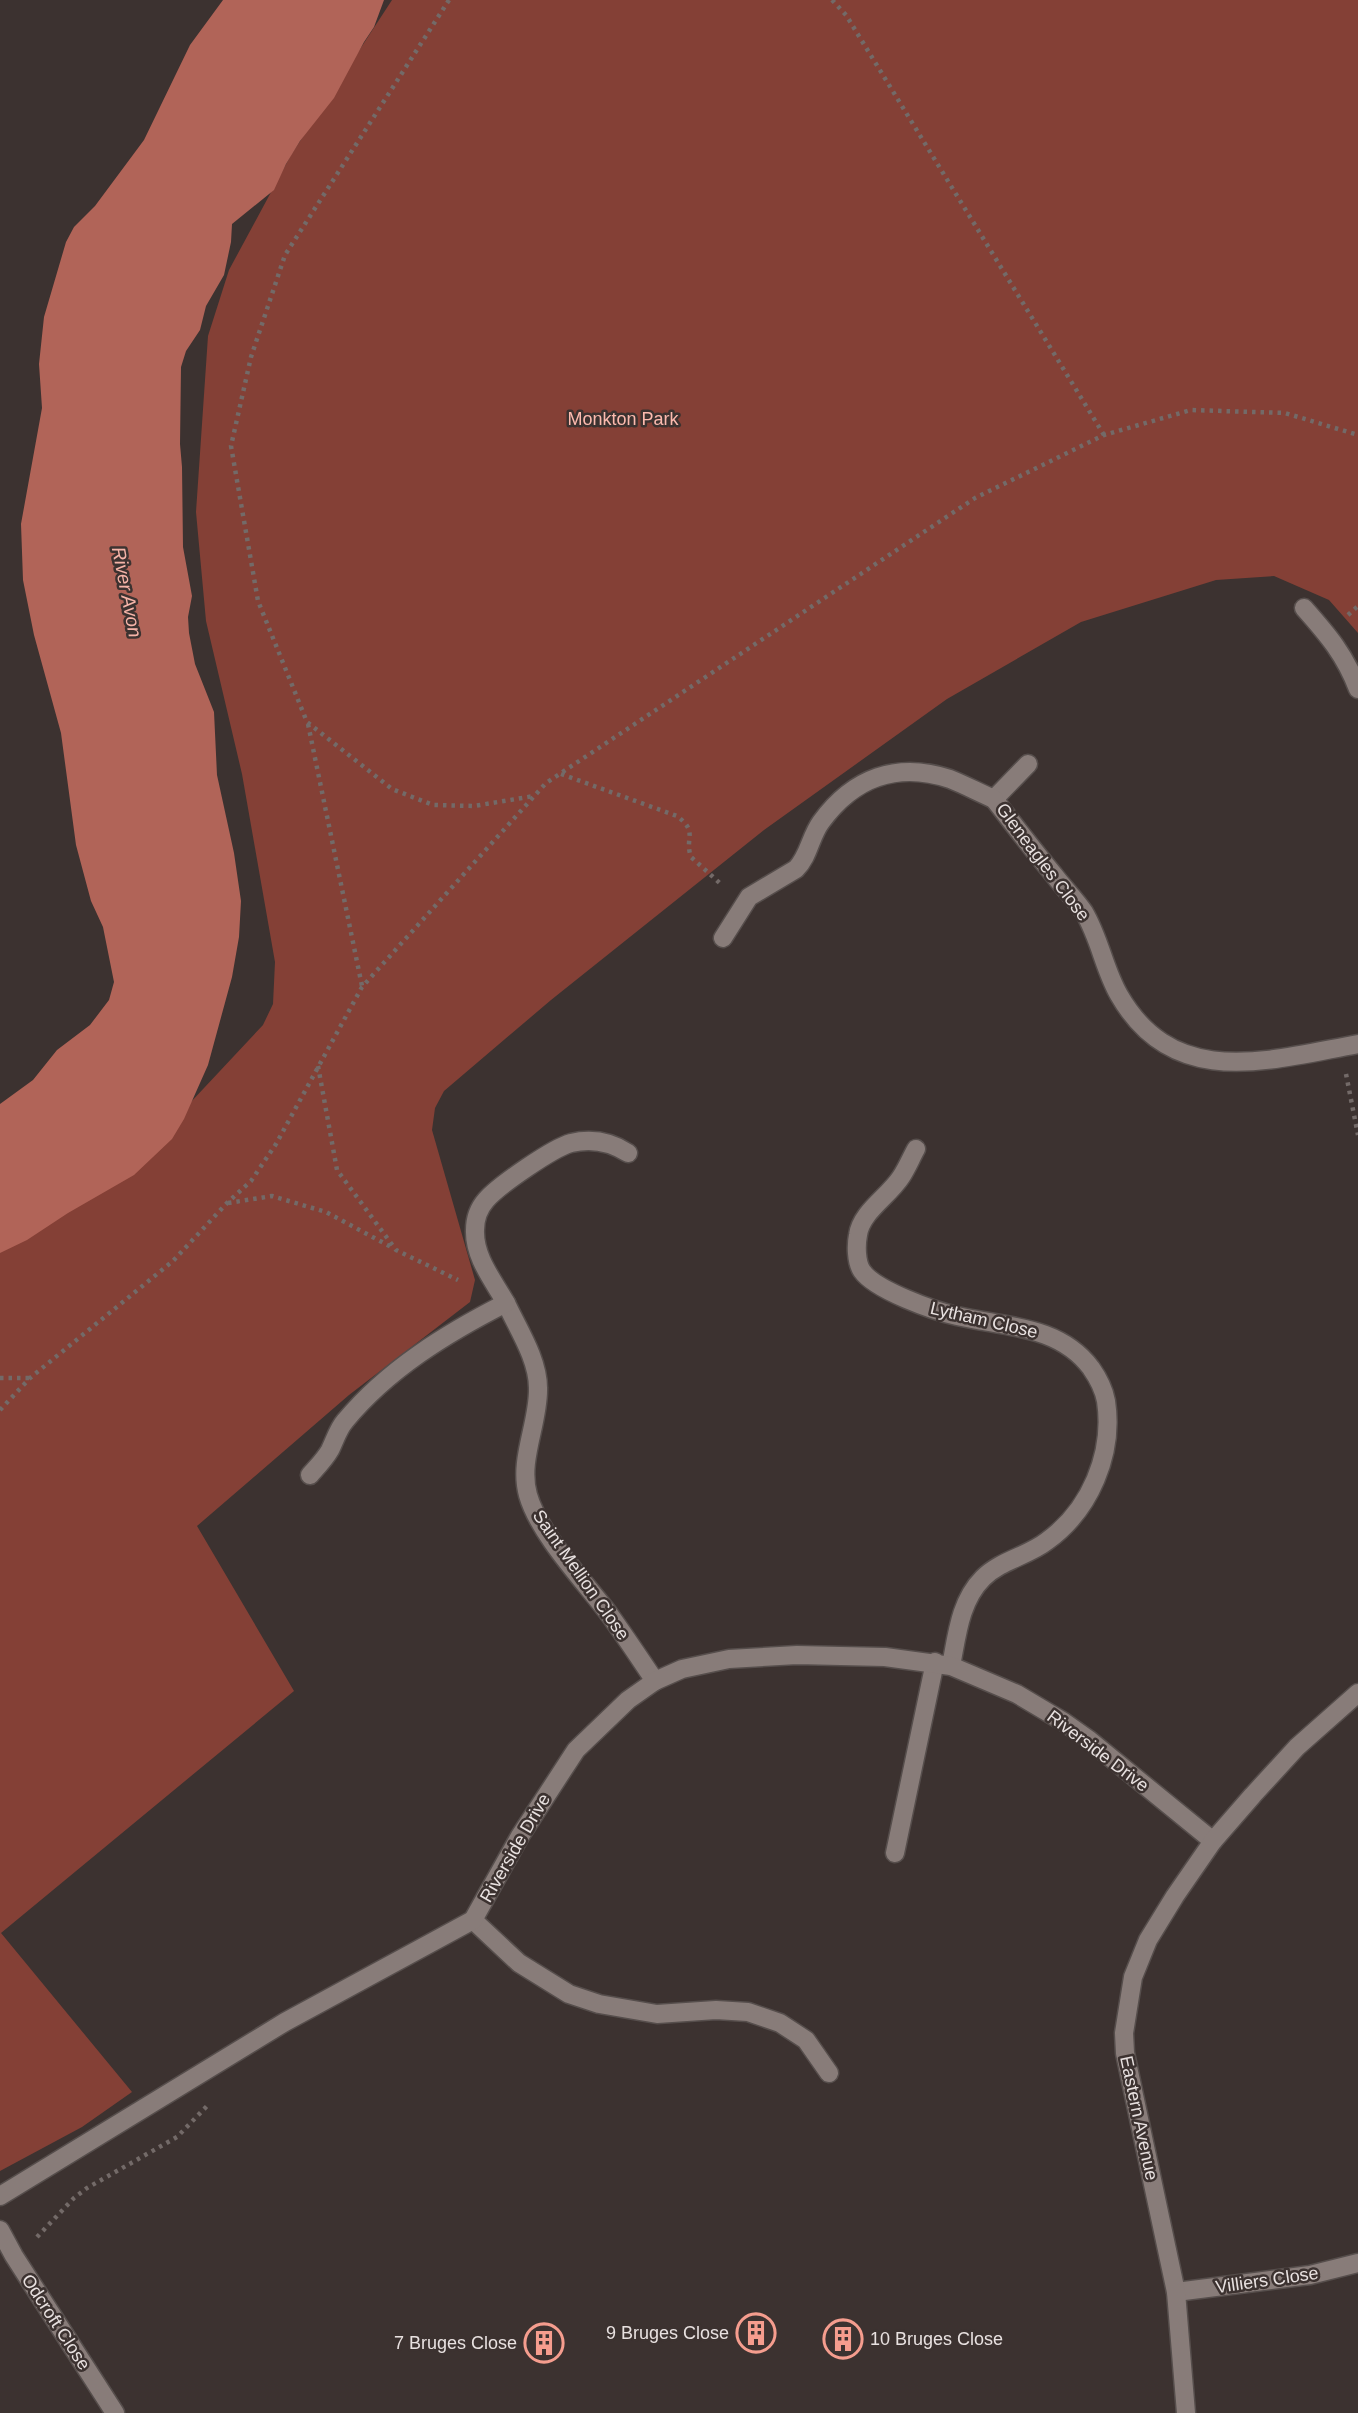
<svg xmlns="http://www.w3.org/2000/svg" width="1358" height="2413" font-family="Arial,sans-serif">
<rect width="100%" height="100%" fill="#3c3230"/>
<polygon fill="#844036" points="392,0 1358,0 1358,633 1329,600 1274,576 1216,580 1081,622 947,699 764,830 551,1000 444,1091 435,1108 432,1130 475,1280 470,1302 349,1395 197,1526 294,1691 1,1933 132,2092 82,2127 0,2171 0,1226 160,1135 263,1025 273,1004 275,962 242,774 206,621 196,512 208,336 229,270 291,155"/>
<polygon fill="#b16458" points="223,0 384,0 374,27 364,42 334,98 300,141 286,164 274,190 232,224 231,242 224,275 206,306 200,330 186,351 181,367 180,444 182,467 183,547 192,596 188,617 189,633 195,664 214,712 217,775 234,853 241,901 239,937 232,977 208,1065 184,1119 172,1139 134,1175 68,1213 27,1240 0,1253 0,1104 33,1080 57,1050 90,1025 109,1000 114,982 103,927 91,901 76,845 61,733 34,635 23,580 21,524 42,408 39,364 44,317 66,242 74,227 95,206 144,140 190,45"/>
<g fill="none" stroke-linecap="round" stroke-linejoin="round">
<g stroke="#564e4c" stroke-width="21">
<g id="street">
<path d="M 1304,608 C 1328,635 1345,655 1358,689"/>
<path d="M 1028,764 L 994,799 C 1014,825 1033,850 1054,875 C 1063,887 1075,899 1084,912 C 1100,939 1104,969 1119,995 C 1174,1091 1269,1060 1358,1044"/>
<path d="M 723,938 L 749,897 L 796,869 C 809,856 810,837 821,822 C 853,778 897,761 950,779 C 965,785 980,793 994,799"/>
<path d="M 916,1149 C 911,1158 907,1168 901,1177 C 888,1197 861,1212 858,1235 C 856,1245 856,1262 862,1271 C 875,1290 934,1311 957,1316 C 1005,1327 1059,1325 1091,1368 C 1098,1378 1104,1390 1106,1401 C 1114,1454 1090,1510 1047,1541 C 1028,1556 1001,1560 983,1578 C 960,1601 957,1635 951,1666"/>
<path d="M 506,1303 C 518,1329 538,1359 538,1388 C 539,1423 518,1460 528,1495 C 539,1534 584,1581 609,1614 C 625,1636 640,1659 655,1681"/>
<path d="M 310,1475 C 317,1467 325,1459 330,1450 C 335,1440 338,1429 345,1421 C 388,1369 447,1333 506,1303 C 493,1280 474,1257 475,1230 C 475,1219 479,1208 486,1200 C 499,1185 553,1148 571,1143 C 592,1138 611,1142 628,1153"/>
<polyline points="895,1853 935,1662"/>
<polyline points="473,1920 519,1963 569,1994 599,2004 657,2014 716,2010 748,2012 780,2023 806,2040 829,2073"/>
<polyline points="0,2196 285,2022 473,1920 520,1836 576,1750 628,1700 655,1681 682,1669 729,1659 797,1655 885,1657 951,1666 1017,1694 1064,1722 1088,1739 1213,1841"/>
<polyline points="0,2230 14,2256 115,2413"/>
<polyline points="1176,2292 1310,2275 1358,2263"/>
<polyline points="1186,2413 1176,2292 1125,2053 1124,2033 1133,1977 1148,1940 1175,1896 1213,1841 1253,1795 1297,1747 1358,1693"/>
</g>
</g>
<g stroke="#736a68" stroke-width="4.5" stroke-dasharray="3.5 5" stroke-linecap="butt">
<polyline points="449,0 285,255 251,357 231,446 258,601 307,722 392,789 433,805 474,806 534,796"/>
<polyline points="832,0 846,15 1104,435"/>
<polyline points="1348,615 1358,606"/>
<polyline points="308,724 362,986"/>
<path d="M 561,774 L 677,816 C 699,833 684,837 691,857 L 723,886"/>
<polyline points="318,1066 337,1170 396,1250 458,1280"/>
<polyline points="1346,1074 1358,1135"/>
<polyline points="228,1203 272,1196 326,1212 393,1248"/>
<polyline points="0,1378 30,1378"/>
<polyline points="0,1410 30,1378 173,1261 227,1203 251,1181 276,1144 362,987 546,783 975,498 1104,435 1191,410 1285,413 1358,435"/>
<polyline points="37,2237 74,2198 87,2188 177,2137 208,2105"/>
</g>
<use href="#street" stroke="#887c79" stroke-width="18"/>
</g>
<defs>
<g id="building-ring" transform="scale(2.0125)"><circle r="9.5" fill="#3c3230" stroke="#f59d8e" stroke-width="1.5"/><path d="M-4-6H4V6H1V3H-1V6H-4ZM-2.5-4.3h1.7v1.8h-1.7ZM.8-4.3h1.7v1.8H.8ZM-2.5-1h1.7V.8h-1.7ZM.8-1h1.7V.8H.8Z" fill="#f59d8e"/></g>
</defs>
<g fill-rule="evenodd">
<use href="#building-ring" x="756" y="2333"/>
<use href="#building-ring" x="843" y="2339"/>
<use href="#building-ring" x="544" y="2343"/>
</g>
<g text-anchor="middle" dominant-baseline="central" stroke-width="5" stroke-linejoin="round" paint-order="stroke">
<g font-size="18" fill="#fcbaae" stroke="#3c3230">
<text x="623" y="419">Monkton Park</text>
</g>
<g font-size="18" fill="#e8e1e0" stroke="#3c3230">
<text transform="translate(1043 862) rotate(53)">Gleneagles Close</text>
<text transform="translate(984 1320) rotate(13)">Lytham Close</text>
<text transform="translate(581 1575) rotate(55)">Saint Mellion Close</text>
<text transform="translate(1098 1751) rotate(37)">Riverside Drive</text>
<text transform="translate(515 1848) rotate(-60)">Riverside Drive</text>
<text transform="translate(1139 2118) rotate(78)">Eastern Avenue</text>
<text transform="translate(1267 2280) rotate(-8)">Villiers Close</text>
<text transform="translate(56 2322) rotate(57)">Odcroft Close</text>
</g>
<g font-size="18" fill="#e8e1e0" stroke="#3c3230" text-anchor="end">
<text x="729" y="2333">9 Bruges Close</text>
<text x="870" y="2339" text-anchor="start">10 Bruges Close</text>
<text x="517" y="2343">7 Bruges Close</text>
</g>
<g font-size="19" font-style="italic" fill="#f6b4a8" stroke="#3c3230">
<text transform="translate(127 592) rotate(79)">River Avon</text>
</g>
</g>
</svg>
